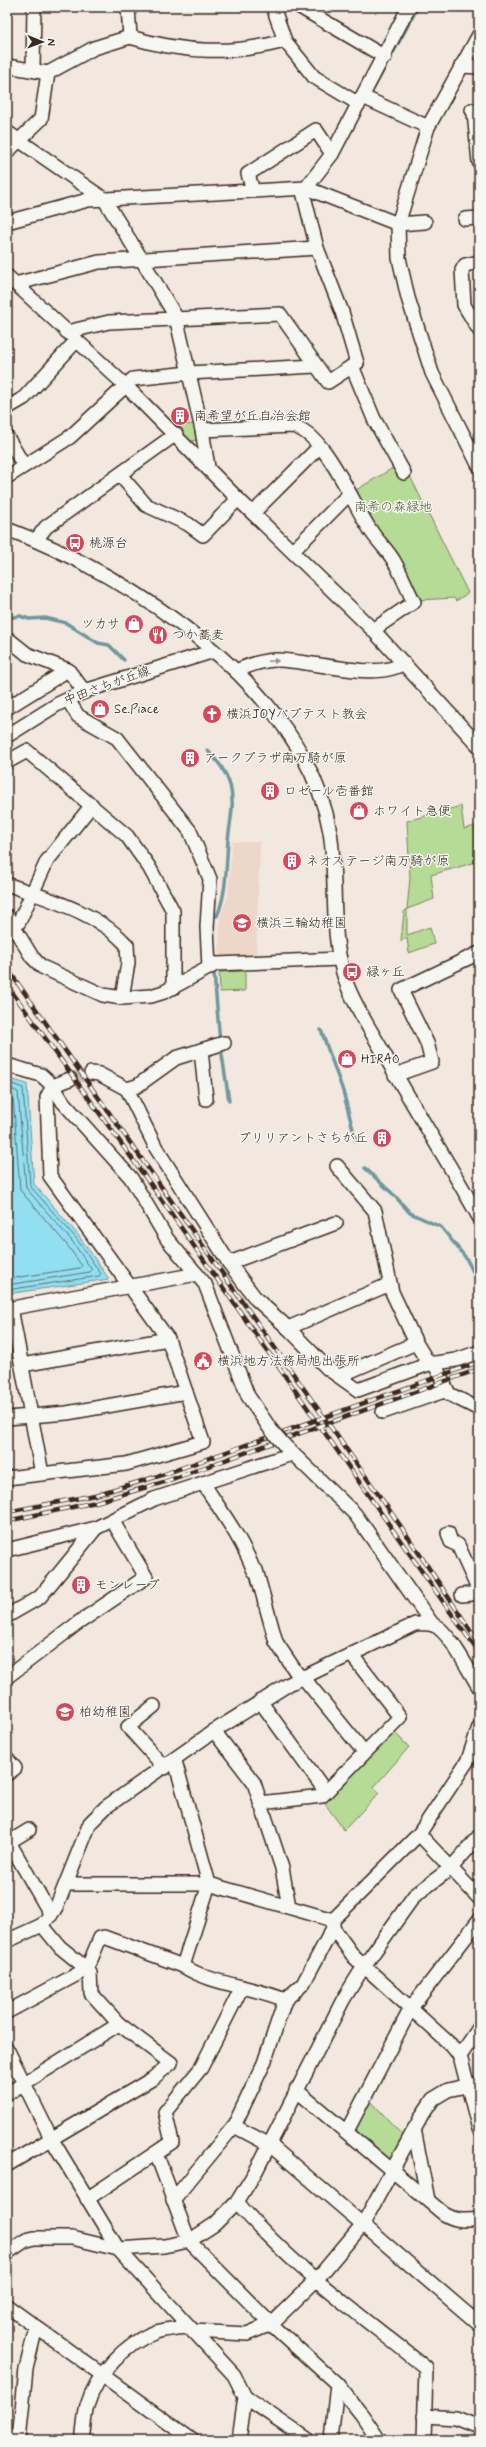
<svg xmlns="http://www.w3.org/2000/svg" width="486" height="2447" font-family="Mynerve,'Klee One',sans-serif">
<rect width="100%" height="100%" fill="#f2e8df"/>
<filter id="ink" filterUnits="userSpaceOnUse"><feTurbulence type="fractalNoise" baseFrequency=".025" numOctaves="2"/><feDisplacementMap in="SourceGraphic" scale="8" xChannelSelector="R" yChannelSelector="G"/><feConvolveMatrix kernelMatrix="1 2 1 2 8 2 1 2 1" color-interpolation-filters="sRGB"/></filter>
<g filter="url(#ink)">
<polygon fill="#edd7c8" points="232,842 260,842 256,957 219,958 220,916 228,896"/>
<g fill="#b6db96" stroke="#78825a">
<polygon points="196,424 199,440 190,441 174,425"/>
<polygon points="403,462 468,593 456,601 454,598 419,600 350,488 354,486 356,490"/>
<polygon points="461,806 464,829 475,826 476,862 431,875 434,899 407,909 407,935 430,927 434,944 409,953 407,938 401,941 404,912 407,909 410,878 407,821"/>
<polygon points="245,971 245,991 220,992 219,972"/>
<polygon points="394,1732 409,1747 374,1787 379,1793 344,1830 323,1801"/>
<polygon points="369,2099 404,2137 390,2162 357,2133 356,2125"/>
</g>
<polygon fill="#92dff1" stroke="#6f979d" points="7,1078 27,1084 34,1184 79,1236 109,1279 7,1294"/>
<g fill="none" stroke-linecap="round" stroke-linejoin="round">
<g stroke="#5e7272" stroke-width="1">
<polyline points="7,1082 23,1088 30,1186 76,1238 101,1274 99,1276 7,1290"/>
<polyline points="7,1087 18,1092 26,1188 72,1241 92,1270 90,1272 7,1285"/>
<polyline points="7,1093 13,1096 20,1190 67,1245 82,1266 80,1268 7,1279"/>
</g>
<g stroke="#6f979d" stroke-width="3.5">
<polyline points="370,95 418,7"/>
<polyline points="7,618 20,616 29,619 45,618 66,623 98,643 109,645 124,660"/>
<path d="M 207,750 C 218,762 225,769 230,785 C 235,804 230,822 228,840 C 226,865 227,893 217,916"/>
<polyline points="214,973 220,1042"/>
<polyline points="321,1030 343,1091 356,1141"/>
<polyline points="221,1048 229,1101"/>
<polyline points="365,1168 395,1196 410,1213 441,1227 466,1258 479,1283"/>
</g>
<polyline stroke="#cdc2b8" stroke-width="13" stroke-dasharray="13 6" stroke-linecap="butt" points="70,1079 91,1073"/>
<g stroke="#3b2a1e" stroke-width="16">
<g id="minor">
<path d="M 128,7 L 130,37 C 183,53 232,55 285,41"/>
<polyline points="273,7 285,41 314,77 359,104"/>
<polyline points="300,7 385,57"/>
<polyline points="479,35 428,127 398,224 399,258 408,298 432,373 479,466"/>
<polyline points="7,66 48,73 94,48 130,37"/>
<polyline points="461,66 479,67"/>
<polyline points="33,69 34,7"/>
<polyline points="363,97 428,127"/>
<polyline points="472,110 474,113 479,162"/>
<polyline points="7,132 104,199 142,260 176,317 202,430 208,467"/>
<polyline points="7,152 41,119 48,73"/>
<polyline points="253,191 248,174 316,130 332,154"/>
<polyline points="465,219 479,218"/>
<polyline points="7,222 88,200 306,188 398,224 425,222"/>
<polyline points="479,262 465,265 462,270 464,305 479,330"/>
<polyline points="7,276 126,386 238,499 373,630 479,746"/>
<polyline points="15,284 99,262 317,248"/>
<polyline points="67,332 109,322 280,314 328,382 357,363 342,312 317,248 303,192 332,154 409,7"/>
<polyline points="352,366 374,419 404,473"/>
<polyline points="7,408 24,398 76,341"/>
<path d="M 202,430 L 292,426 C 325,432 353,505 371,531 C 378,542 389,551 395,563 C 402,575 407,589 414,602 L 373,630"/>
<polyline points="7,437 24,466"/>
<polyline points="120,475 146,505 188,524 203,535 238,499"/>
<polyline points="7,477 70,437 133,379 189,373 315,366"/>
<polyline points="253,513 319,447"/>
<path d="M 7,529 C 132,576 306,689 330,832 C 338,881 329,934 346,982 C 355,1007 370,1029 383,1052 C 414,1108 448,1162 479,1217"/>
<polyline points="36,540 46,527 176,434"/>
<polyline points="293,551 349,494"/>
<polyline points="7,638 27,654 68,670 85,692"/>
<path d="M 236,671 C 249,665 260,661 274,660 C 305,658 377,683 403,663"/>
<polyline points="68,700 78,716 117,738 190,831 210,879 207,927 209,968"/>
<polyline points="7,708 68,670"/>
<polyline points="7,736 58,704 88,690 214,651"/>
<polyline points="7,762 27,751 127,836 149,867 173,911 173,988"/>
<path d="M 7,884 C 47,899 97,912 127,945 L 128,963 L 122,998"/>
<polyline points="7,916 32,957 42,967 103,995 122,998 151,996 164,992 216,964 340,959"/>
<polyline points="7,927 14,927 19,922 47,861 92,805"/>
<polyline points="201,1050 206,1099"/>
<polyline points="7,1065 41,1075 53,1086 70,1079"/>
<polyline points="91,1073 99,1074 127,1089 137,1086 176,1058 224,1043"/>
<polyline points="395,1075 432,1062 427,1043 401,990 479,953"/>
<polyline points="53,1086 63,1102 131,1178 167,1239 205,1284 248,1396 271,1430"/>
<polyline points="127,1089 156,1148 229,1263 256,1299 288,1328 327,1368 358,1390 429,1364 456,1360 479,1352"/>
<polyline points="337,1166 375,1211 392,1292 416,1343 429,1364"/>
<polyline points="229,1263 336,1223"/>
<polyline points="11,1308 42,1474"/>
<polyline points="7,1309 197,1274"/>
<polyline points="288,1328 390,1284"/>
<polyline points="434,1363 449,1394 479,1409"/>
<polyline points="22,1365 168,1339"/>
<polyline points="339,1376 416,1343"/>
<polyline points="383,1412 447,1390"/>
<polyline points="7,1418 67,1413 186,1392"/>
<polyline points="287,1448 355,1514 433,1625"/>
<polyline points="7,1478 126,1464 203,1442 168,1339 50,1176 47,1097 53,1086"/>
<path d="M 203,1483 C 221,1511 242,1539 254,1571 L 256,1570 L 276,1642 L 300,1678"/>
<polyline points="448,1533 451,1542 458,1545 479,1591"/>
<polyline points="7,1550 96,1528"/>
<polyline points="462,1595 479,1593"/>
<polyline points="7,1616 40,1597 96,1528 154,1499 292,1454"/>
<polyline points="302,1676 364,1752"/>
<polyline points="7,1677 78,1623 146,1577 112,1520"/>
<polyline points="260,1701 326,1792"/>
<polyline points="154,1706 128,1727 165,1768"/>
<polyline points="479,1727 468,1760 419,1834 333,1920 333,1928 354,1957 451,2045 460,2056 479,2129"/>
<polyline points="214,1731 254,1783 282,1868 289,1907"/>
<polyline points="7,1759 15,1768 7,1774"/>
<path d="M 175,1761 L 209,1884 L 183,1966 C 213,1985 252,1986 285,2000"/>
<polyline points="260,1803 322,1796 400,1717 351,1654"/>
<polyline points="29,1830 9,1842 51,1915"/>
<polyline points="419,1834 479,1898"/>
<polyline points="67,1884 209,1884 333,1920"/>
<path d="M 7,1941 L 42,1925 L 56,1908 L 90,1823 L 106,1807 L 214,1731 L 289,1684 L 415,1624 C 421,1624 428,1623 434,1625 C 450,1632 469,1672 479,1687"/>
<polyline points="7,2012 87,1969 100,1938 104,1937 183,1966"/>
<polyline points="7,2049 51,2138 118,2249 234,2375 245,2397 239,2440"/>
<polyline points="460,2056 479,2028"/>
<path d="M 296,2090 L 444,2214 C 456,2221 465,2221 479,2219"/>
<polyline points="7,2094 119,2024"/>
<polyline points="234,2126 270,2145 479,2324"/>
<polyline points="414,2129 428,2200"/>
<polyline points="347,2131 411,2008 479,1920"/>
<polyline points="156,2153 189,2241 271,2324 337,2384 362,2415 379,2440"/>
<polyline points="7,2165 152,2079 171,2063 119,2024 91,1993 90,1973 87,1969 60,1947 42,1925"/>
<polyline points="87,2199 172,2142 165,2112 201,2068 242,1987"/>
<polyline points="173,2200 234,2126 264,2063 285,2000 303,1984 333,1928"/>
<path d="M 237,2202 C 290,2266 361,2315 426,2368 L 424,2440"/>
<polyline points="7,2253 26,2240 34,2238 72,2238 118,2249 164,2246 189,2241 215,2224 237,2202 256,2171 343,2000 364,1966 414,1896 451,1868 479,1836"/>
<polyline points="7,2306 192,2440"/>
<polyline points="193,2331 247,2334 271,2324 317,2279 363,2224 421,2117 433,2099 448,2090 479,2083"/>
<polyline points="245,2397 308,2440"/>
<polyline points="424,2416 456,2418 479,2427"/>
<polyline points="7,2435 19,2440"/>
<polyline points="19,2440 26,2369 36,2327"/>
<path d="M 82,2440 C 84,2429 84,2417 87,2406 C 96,2375 125,2343 156,2332 C 166,2329 178,2328 189,2327"/>
<polyline points="331,2440 337,2384"/>
</g>
</g>
<use href="#minor" stroke="#f6f6f2" stroke-width="13"/>
<g stroke="#3b2a1e" stroke-width="4.5">
<g id="rail">
<polyline points="7,968 402,1528 479,1643"/>
<polyline points="7,985 154,1189 479,1653"/>
<polyline points="7,1512 95,1495 162,1475 479,1362"/>
<polyline points="7,1521 96,1502 164,1482 479,1369"/>
</g>
</g>
<use href="#rail" stroke="#f6f6f2" stroke-width="3" stroke-dasharray="9" stroke-linecap="butt"/>
<g stroke="#3b2a1e" stroke-width="16" stroke-linecap="butt">
<polyline id="minor-bridge" points="271,1430 286,1447"/>
</g>
<use href="#minor-bridge" stroke="#f6f6f2" stroke-width="13"/>
</g>
<defs><path id="oneway-solid" d="M-6-.8H1V-3.2L6.5 0L1 3.2V.8H-6Z"/></defs>
<use fill="#989088" href="#oneway-solid" transform="translate(273 661) rotate(-3)"/>
</g>
<defs>
<g id="building-disc" transform="scale(1)"><circle r="9.5" fill="#d1495b" stroke="#f6f6f2"/><path d="M-4-6H4V6H1V3H-1V6H-4ZM-2.5-4.3h1.7v1.8h-1.7ZM.8-4.3h1.7v1.8H.8ZM-2.5-1h1.7V.8h-1.7ZM.8-1h1.7V.8H.8Z" fill="#fff"/></g>
<g id="bus-disc" transform="scale(1)"><circle r="9.5" fill="#d1495b" stroke="#f6f6f2"/><path d="M-5-6H5V4H4V6H2V4H-2V6H-4V4H-5ZM-3.5-4V0h7V-4ZM-3.5 1.2v1.5H-2V1.2ZM2 1.2v1.5H3.5V1.2Z" fill="#fff"/></g>
<g id="shop-disc" transform="scale(1)"><circle r="9.5" fill="#d1495b" stroke="#f6f6f2"/><path d="M-5-2.5h2.3a2.7 3.5 0 0 1 5.4 0H5L5.5 6h-11ZM-1.5-2.5h3a1.5 2.3 0 0 0-3 0Z" fill="#fff"/></g>
<g id="restaurant-disc" transform="scale(1)"><circle r="9.5" fill="#d1495b" stroke="#f6f6f2"/><path d="M-5-6h1v4h1v-4h1v4h1v-4h1v5L-1.5 .5V6h-2V.5L-5-1ZM5-6V6H3V1.5H1.5Q1.5-4 5-6Z" fill="#fff"/></g>
<g id="church-disc" transform="scale(1)"><circle r="9.5" fill="#d1495b" stroke="#f6f6f2"/><path d="M-1.2-6h2.4v3.5h3.3v2.4h-3.3V6h-2.4V-.1h-3.3v-2.4h3.3Z" fill="#fff"/></g>
<g id="school-disc" transform="scale(1)"><circle r="9.5" fill="#d1495b" stroke="#f6f6f2"/><path d="M0-5L7-2L0 1L-7-2ZM-4 1L0 2.5L4 1V4Q0 6-4 4Z" fill="#fff"/></g>
<g id="civic-disc" transform="scale(1)"><circle r="9.5" fill="#d1495b" stroke="#f6f6f2"/><path d="M-.6-6.5H3V-4.5H.6V-3L4-1V1h2V6H-6V1h2V-1L-.6-3ZM-1.2 2.5V6h2.4V2.5Z" fill="#fff"/></g>
</defs>
<g fill-rule="evenodd">
<use href="#building-disc" x="180" y="416"/>
<use href="#bus-disc" x="75" y="543"/>
<use href="#shop-disc" x="134" y="624"/>
<use href="#restaurant-disc" x="158" y="635"/>
<use href="#shop-disc" x="100" y="709"/>
<use href="#church-disc" x="212" y="714"/>
<use href="#building-disc" x="190" y="758"/>
<use href="#building-disc" x="270" y="791"/>
<use href="#shop-disc" x="359" y="811"/>
<use href="#building-disc" x="292" y="861"/>
<use href="#school-disc" x="242" y="923"/>
<use href="#bus-disc" x="352" y="972"/>
<use href="#shop-disc" x="347" y="1059"/>
<use href="#building-disc" x="382" y="1138"/>
<use href="#civic-disc" x="203" y="1361"/>
<use href="#building-disc" x="81" y="1585"/>
<use href="#school-disc" x="65" y="1712"/>
</g>
<g text-anchor="middle" dominant-baseline="central" stroke-width="3" stroke-linejoin="round" paint-order="stroke">
<g font-size="13" fill="#3b2a1e" stroke="#f6f6f2" text-anchor="start">
<text x="194" y="416">南希望が丘自治会館</text>
<text x="89" y="543">桃源台</text>
<text x="120" y="624" text-anchor="end">ツカサ</text>
<text x="172" y="635">つか蕎麦</text>
<text x="114" y="709">Se.Piace</text>
<text x="226" y="714">横浜JOYバプテスト教会</text>
<text x="204" y="758">アークプラザ南万騎が原</text>
<text x="284" y="791">ロゼール壱番館</text>
<text x="373" y="811">ホワイト急便</text>
<text x="306" y="861">ネオステージ南万騎が原</text>
<text x="256" y="923">横浜三輪幼稚園</text>
<text x="366" y="972">緑ヶ丘</text>
<text x="361" y="1059">HIRAO</text>
<text x="368" y="1138" text-anchor="end">ブリリアントさちが丘</text>
<text x="217" y="1361">横浜地方法務局旭出張所</text>
<text x="95" y="1585">モンレーブ</text>
<text x="79" y="1712">柏幼稚園</text>
</g>
<g font-size="13" fill="#5a563c" stroke="#f6f6f2">
<text x="393" y="507">南希の森緑地</text>
</g>
<g font-size="13" fill="#3b2a1e" stroke="#f6f6f2">
<text transform="translate(107 686) rotate(-20)">中田さちが丘線</text>
</g>
</g>
<rect width="486" height="2447" fill="none" stroke="#f6f6f2" stroke-width="24"/>
<rect x="12" y="12" width="462" height="2423" fill="none" stroke="#3b2a1e" stroke-width="1.5" filter="url(#ink)"/>
<g transform="translate(42 42) rotate(91)" stroke="#f6f6f2" stroke-width="3" paint-order="stroke">
<path d="M0-3L7 15L0 10L-7 15Z" fill="#3b2a1e"/>
<text y="-6" font-size="11" font-weight="bold" text-anchor="middle" fill="#3b2a1e">N</text>
</g>
</svg>
